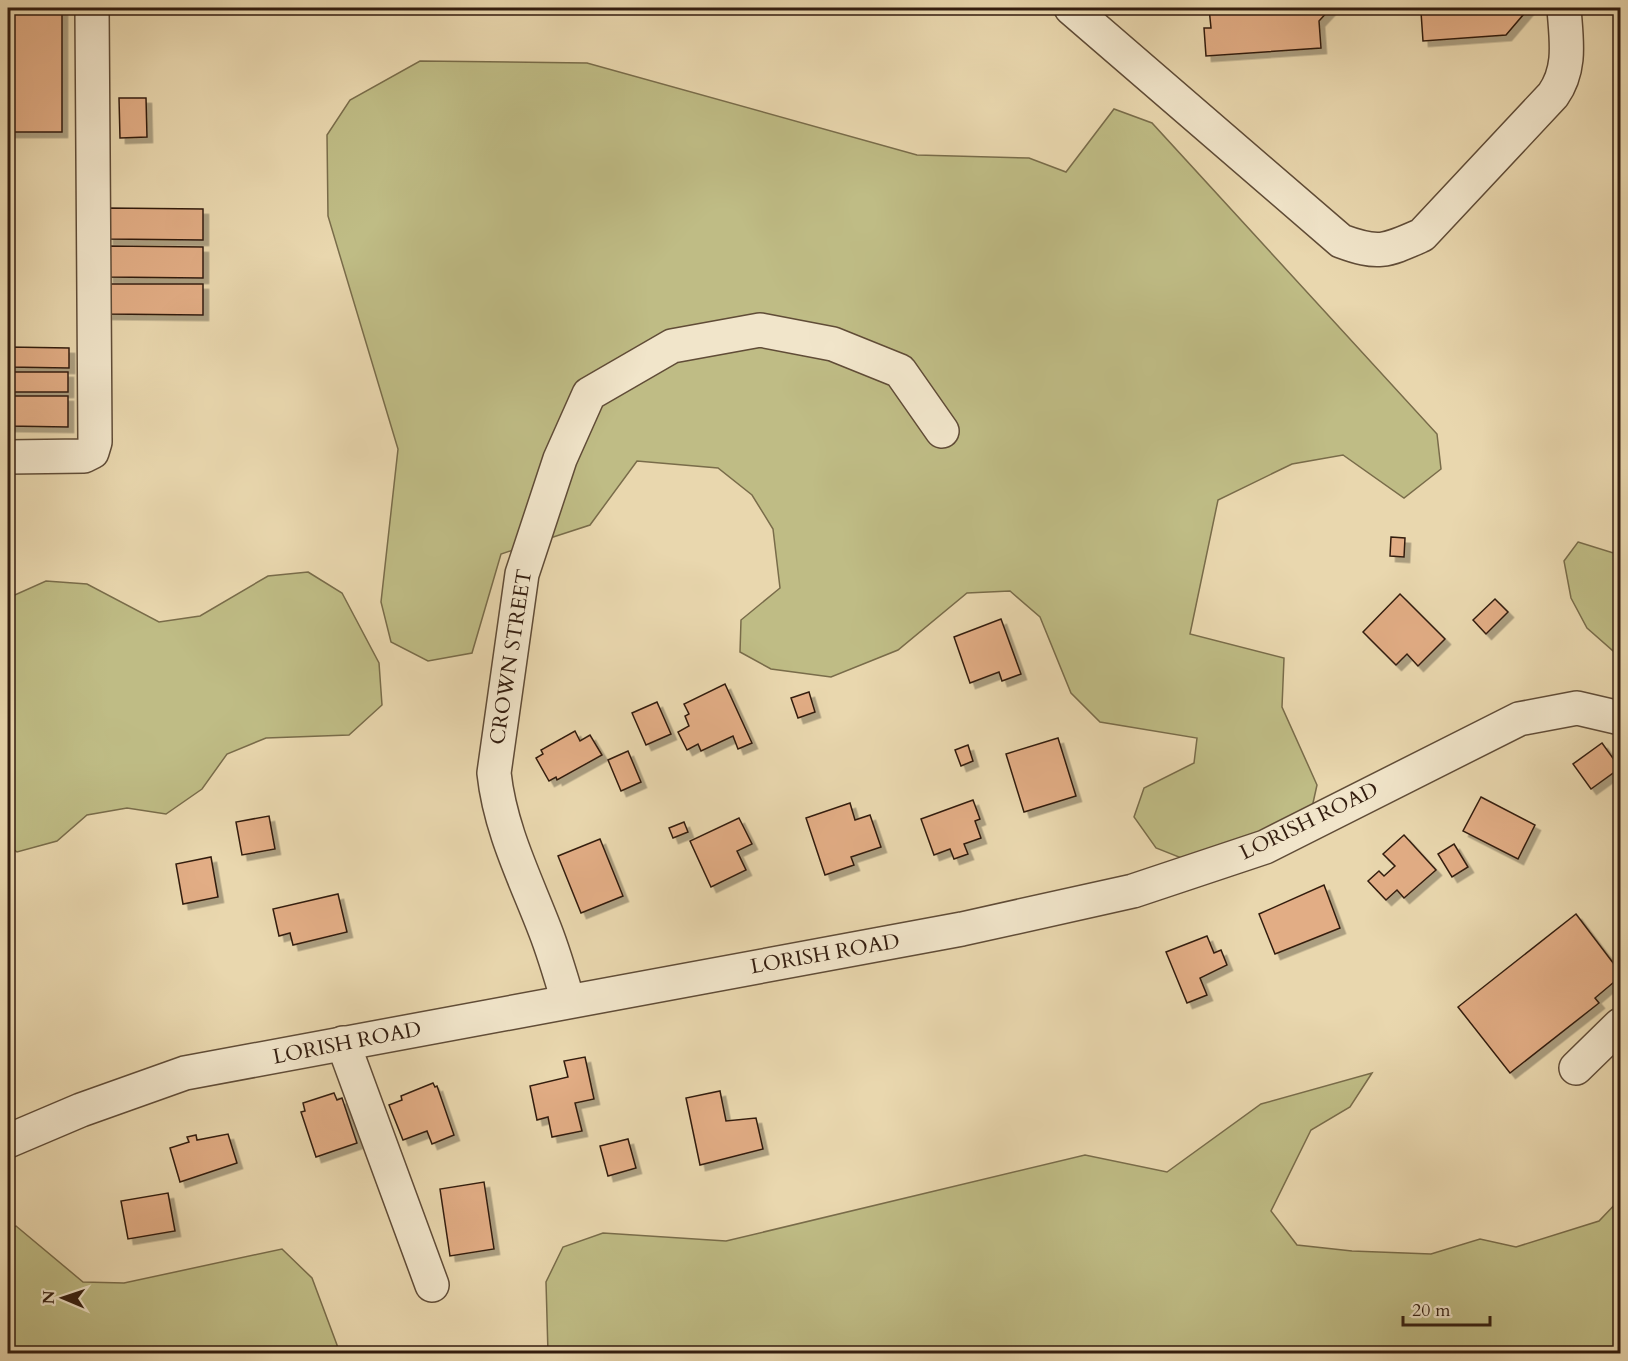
<svg xmlns="http://www.w3.org/2000/svg" width="1628" height="1361" font-family="Cardo,serif">
<defs>
<filter id="shadow"><feDropShadow dx="5.5" dy="5.5" stdDeviation="0" flood-color="#0004"/></filter>
</defs>
<rect width="100%" height="100%" fill="#e9d7ae"/>
<filter id="stains"><feTurbulence type="fractalNoise" baseFrequency=".00333" numOctaves="4"/><feColorMatrix values="0 0 0 0 .2 0 0 0 0 .09 0 0 0 0 .02 0 0 0 .5 -.17"/></filter>
<radialGradient id="worn" r=".72"><stop offset=".6" stop-color="#630" stop-opacity="0"/><stop offset="1" stop-color="#630" stop-opacity=".3"/></radialGradient>
<g fill="#bfbc85" stroke="#796c4a" stroke-width="1.5">
<polygon points="420,61 587,63 917,155 1029,158 1066,172 1114,109 1152,123 1437,434 1441,469 1404,498 1343,455 1292,464 1218,500 1190,634 1284,658 1282,707 1317,785 1309,821 1199,865 1156,848 1134,817 1144,788 1194,763 1197,738 1100,722 1071,693 1040,617 1010,591 967,593 898,650 831,677 771,669 740,652 741,620 780,588 773,529 752,495 718,468 637,461 590,525 501,554 472,653 428,661 391,642 381,602 398,449 328,216 327,135 350,100"/>
<polygon points="1578,542 1620,555 1620,657 1587,628 1571,598 1564,561"/>
<polygon points="308,572 342,593 379,663 382,705 349,735 266,738 227,754 202,789 166,814 127,808 87,815 57,841 17,852 8,845 8,598 46,581 87,584 159,622 200,616 268,576"/>
<polygon points="1372,1073 1350,1107 1311,1130 1271,1211 1297,1245 1352,1251 1431,1254 1480,1239 1516,1247 1599,1221 1620,1199 1620,1352 548,1353 546,1282 563,1247 603,1233 726,1241 1085,1155 1167,1172 1261,1104"/>
<polygon points="16,1226 83,1282 124,1283 282,1249 312,1278 340,1353 8,1353 8,1229"/>
</g>
<g fill="#e2ad85" stroke="#331d0f" stroke-width="1.5" filter="url(#shadow)">
<rect x="8" y="8" width="54" height="124"/>
<polygon points="1209,8 1331,8 1319,21 1321,48 1206,56 1204,28 1211,28"/>
<polygon points="1416,8 1529,8 1506,35 1423,41 1421,12"/>
<polygon points="119,98 146,98 147,137 120,138"/>
<polygon points="108,208 203,209 203,240 108,239"/>
<polygon points="108,246 203,247 203,278 108,277"/>
<polygon points="108,284 203,284 203,315 107,314"/>
<polygon points="8,347 69,348 69,368 8,367"/>
<rect x="8" y="372" width="60" height="20"/>
<polygon points="8,396 68,396 68,427 8,426"/>
<polygon points="1391,537 1405,538 1404,557 1390,556"/>
<polygon points="1400,594 1445,639 1418,666 1407,654 1396,665 1363,632"/>
<polygon points="1495,599 1508,612 1486,634 1473,620"/>
<polygon points="1001,619 1021,674 1002,681 999,672 970,683 954,637"/>
<polygon points="725,684 752,743 738,749 733,736 701,751 698,744 687,750 678,732 689,726 685,716 689,714 684,704"/>
<polygon points="809,692 815,712 798,718 791,698"/>
<polygon points="657,702 671,734 646,745 632,713"/>
<polygon points="575,731 580,741 590,735 602,755 557,780 556,777 549,781 536,758 543,754 541,750"/>
<polygon points="1058,738 1076,796 1024,812 1006,754"/>
<polygon points="1602,743 1620,768 1591,789 1573,764"/>
<polygon points="968,745 973,761 961,766 955,750"/>
<polygon points="628,751 641,782 621,791 608,760"/>
<polygon points="1481,797 1535,825 1518,859 1463,831"/>
<polygon points="973,800 980,819 975,821 981,838 964,844 968,854 954,859 950,849 934,855 921,819"/>
<polygon points="850,803 855,820 870,815 881,847 851,857 854,865 825,875 806,818"/>
<polygon points="269,816 275,849 242,855 236,822"/>
<polygon points="739,818 752,844 737,851 746,870 711,887 690,841"/>
<polygon points="684,822 688,832 673,838 669,828"/>
<polygon points="1404,835 1436,870 1404,898 1397,890 1386,900 1368,881 1379,871 1384,876 1395,866 1383,854"/>
<polygon points="600,839 623,896 581,913 558,856"/>
<polygon points="1454,844 1468,867 1452,877 1438,854"/>
<polygon points="211,857 218,897 183,904 176,864"/>
<polygon points="1324,885 1340,928 1275,954 1259,914"/>
<polygon points="338,894 347,932 293,945 290,933 279,936 273,909"/>
<polygon points="1576,914 1620,972 1620,977 1595,998 1599,1003 1510,1073 1458,1007"/>
<polygon points="1207,936 1214,953 1221,950 1227,965 1200,978 1207,995 1187,1003 1166,952"/>
<polygon points="585,1057 594,1099 575,1103 582,1131 552,1137 548,1117 537,1120 530,1086 568,1077 564,1061"/>
<polygon points="433,1083 435,1087 437,1086 454,1135 432,1144 427,1131 403,1140 389,1105 402,1100 401,1096"/>
<polygon points="720,1091 726,1121 756,1118 763,1149 700,1165 686,1098"/>
<polygon points="334,1093 337,1100 342,1098 357,1143 316,1157 301,1112 305,1111 303,1103"/>
<polygon points="228,1134 237,1163 180,1182 170,1148 189,1142 187,1137 196,1135 197,1140"/>
<polygon points="628,1139 636,1168 608,1176 600,1146"/>
<polygon points="484,1182 494,1249 450,1256 440,1189"/>
<polygon points="168,1193 175,1231 128,1239 121,1201"/>
</g>
<g fill="none" stroke-linecap="round" stroke-linejoin="round">
<g stroke="#604c37" stroke-width="36">
<g id="minor">
<path d="M 1071,8 L 1341,241 C 1379,255 1386,251 1422,235 L 1553,95 C 1572,68 1566,39 1564,8"/>
<polyline points="8,457 84,456 92,452 95,442 92,8"/>
<path d="M 568,1001 C 561,977 554,953 545,930 C 525,878 500,829 494,773 L 522,574 L 560,459 L 589,394 L 672,346 L 760,330 L 833,344 L 900,371 L 942,431"/>
<polyline points="343,1043 432,1285"/>
<polyline points="1576,1068 1620,1025"/>
<polyline points="8,1141 81,1110 185,1073 962,929 1133,891 1265,847 1519,719 1577,708 1620,718"/>
</g>
</g>
<use href="#minor" stroke="#f1e5ca" stroke-width="33"/>
</g>
<g text-anchor="middle" dominant-baseline="central" stroke-width="6" stroke-linejoin="round" paint-order="stroke">
<g font-size="21" fill="#331d0f" stroke="#f1e5ca">
<text transform="translate(511 657) rotate(-81)">CROWN STREET</text>
<text transform="translate(1309 821) rotate(-26)">LORISH ROAD</text>
<text transform="translate(825 954) rotate(-10)">LORISH ROAD</text>
<text transform="translate(347 1043) rotate(-11)">LORISH ROAD</text>
</g>
</g>
<rect width="1628" height="1361" fill="none" stroke="#e9d7ae" stroke-width="30"/>
<rect x="9" y="9" width="1610" height="1343" fill="none" stroke="#331d0f" stroke-width="3"/>
<rect x="15" y="15" width="1598" height="1331" fill="none" stroke="#331d0f" stroke-width="1.5"/>
<g transform="translate(63 1298) rotate(272)" stroke="#f1e5ca" stroke-width="4.5" paint-order="stroke">
<path d="M0-4.5L10 22L0 15L-10 22Z" fill="#331d0f"/>
<text y="-9" font-size="16" font-weight="bold" text-anchor="middle" fill="#331d0f">N</text>
</g>
<path d="M1403 1316v9h87v-9" fill="none" stroke="#331d0f" stroke-width="3"/>
<text x="1412" y="1316" font-size="18" fill="#331d0f" stroke="#f1e5ca" stroke-width="4.5" paint-order="stroke">20 m</text>
<rect width="100%" height="100%" filter="url(#stains)"/>
<rect width="100%" height="100%" fill="url(#worn)"/>
</svg>
